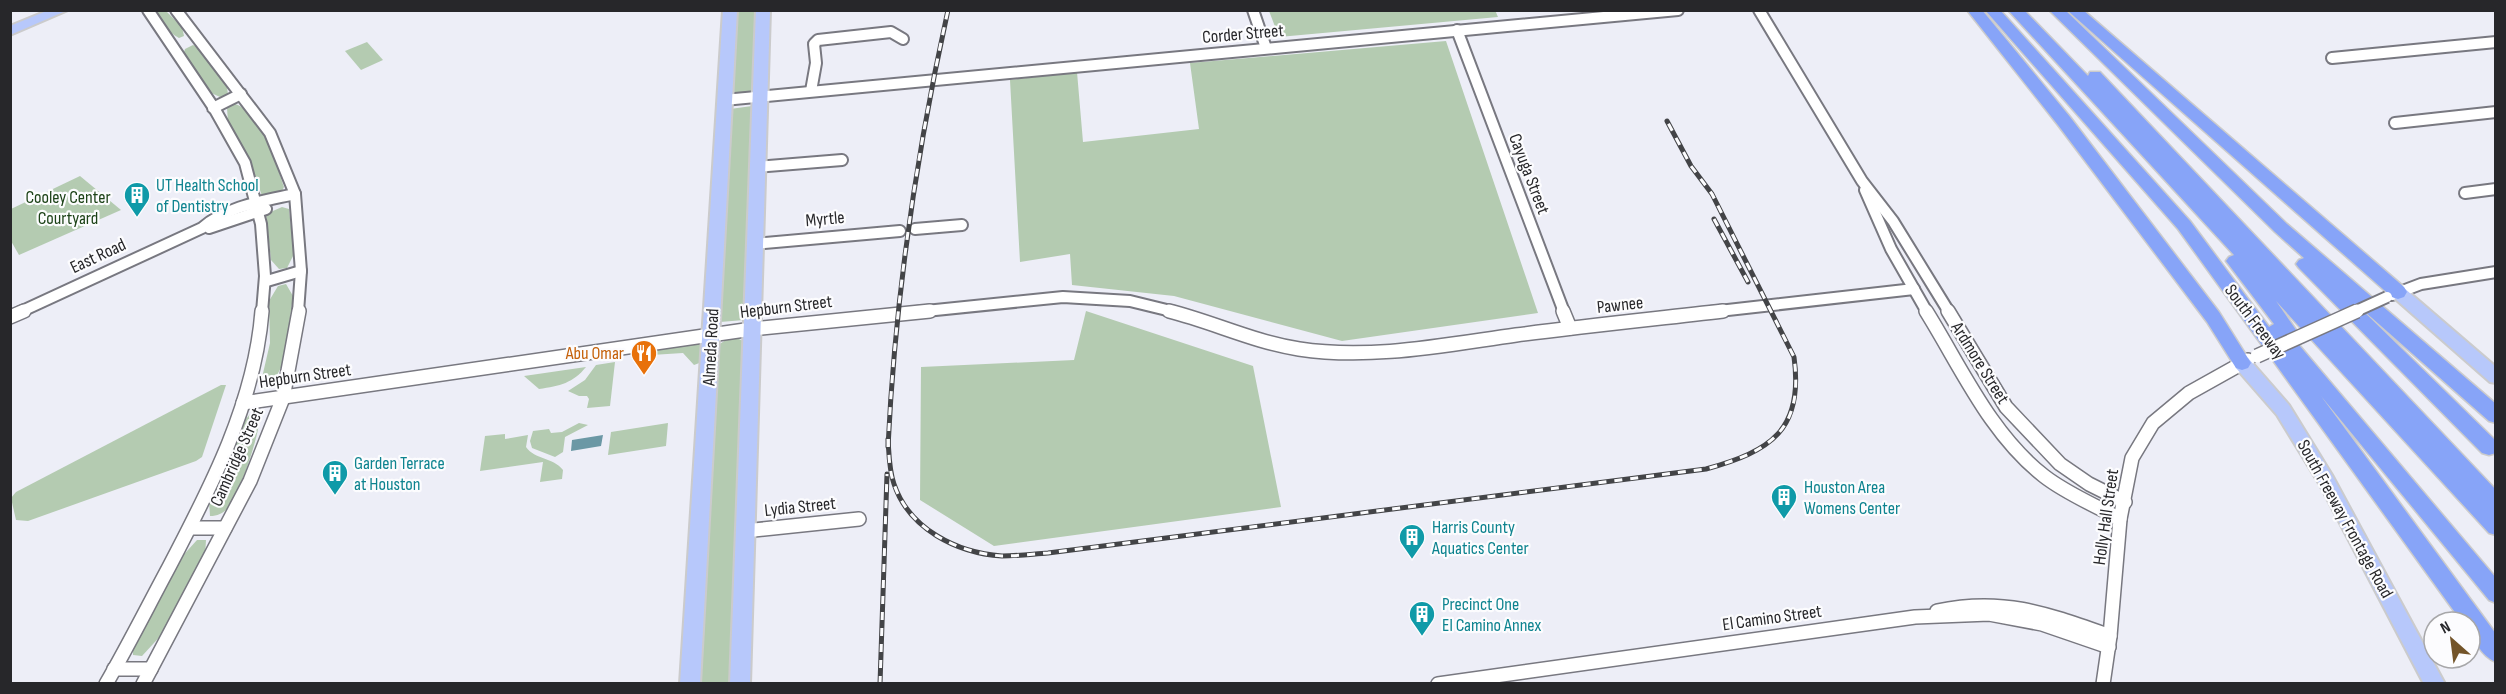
<svg xmlns="http://www.w3.org/2000/svg" width="2506" height="694" font-family="'Sofia Sans Condensed',sans-serif">
<rect width="100%" height="100%" fill="#edeef7"/>
<g fill="#b4cbb1">
<polygon points="1495,10 1498,17 1279,37 1269,11"/>
<path d="M 153,11 L 166,11 L 182,27 L 184,36 L 179,38 C 167,32 161,21 153,11 Z"/>
<path d="M 735,11 L 756,11 L 752,90 C 747,94 736,95 731,91 Z"/>
<polygon points="1446,41 1538,313 1342,341 1174,296 1072,285 1070,254 1020,262 1010,80 1077,72 1083,142 1199,129 1190,63"/>
<polygon points="367,42 383,60 361,70 345,51"/>
<polygon points="193,45 199,48 226,82 228,94 220,97 209,92 183,55 185,49"/>
<path d="M 235,104 C 261,112 276,163 284,187 L 281,193 L 264,198 L 262,196 L 250,161 L 228,122 L 227,108 Z"/>
<polygon points="752,106 744,320 720,322 730,109"/>
<polygon points="80,176 121,210 19,255 11,241 11,209"/>
<polygon points="282,207 289,209 294,254 287,268 279,269 271,260 266,214"/>
<polygon points="286,284 293,296 284,362 270,388 264,389 261,382 270,343 269,301 278,286"/>
<polygon points="1086,311 1253,366 1281,507 994,546 920,500 921,367 1074,360"/>
<polygon points="737,338 743,341 742,352 729,683 698,684 718,345 726,340"/>
<polygon points="699,343 704,348 702,362 694,365 683,353 636,356 637,351"/>
<polygon points="615,362 610,406 587,408 589,399 587,396 579,396 568,391 585,380 596,365"/>
<path d="M 586,367 C 573,383 560,386 539,389 L 524,376 Z"/>
<polygon points="221,385 226,385 202,457 196,461 28,521 16,520 11,498 16,492"/>
<path d="M 259,412 C 264,424 239,494 230,506 C 224,513 218,516 210,516 L 209,501 L 241,425 L 250,414 Z"/>
<polygon points="579,423 588,425 565,437 563,452 555,457 532,448 530,441 533,431 549,429 551,433 562,432"/>
<polygon points="668,423 666,446 608,455 611,432"/>
<path d="M 505,434 L 505,439 L 528,435 L 526,447 C 535,460 553,457 563,470 L 562,479 L 540,482 L 543,462 L 480,471 L 485,436 Z"/>
<polygon points="197,540 206,540 205,555 165,631 142,656 133,655 133,647 178,561"/>
</g>
<polygon fill="#6b98a5" points="603,435 601,446 571,451 572,440"/>
<g fill="none" stroke-linecap="round" stroke-linejoin="round">
<g stroke="#787880" stroke-width="14">
<g id="minor-far1">
<polyline points="148,10 214,108 245,163 261,224 265,276 262,312"/>
<polyline points="176,10 270,133 295,194 301,271 298,312"/>
<polyline points="1253,10 1266,48"/>
<polyline points="1759,10 1862,181 1893,221 1949,312"/>
<polyline points="1457,30 1564,312"/>
<polyline points="2332,58 2496,42"/>
<polyline points="811,91 816,63 814,44 818,40 891,32 903,39"/>
<polyline points="724,100 1678,10"/>
<polyline points="213,108 241,94"/>
<polyline points="2395,123 2496,112"/>
<polyline points="757,167 842,160"/>
<polyline points="1865,190 1891,249 1927,312"/>
<polyline points="2465,193 2496,189"/>
<polyline points="209,228 266,209"/>
<polyline points="915,229 962,225"/>
<polyline points="754,244 900,231"/>
<polyline points="267,281 301,271"/>
<polyline points="2392,295 2421,284 2496,272"/>
<path d="M 20,312 L 202,228 C 227,206 264,201 295,194"/>
<polyline points="916,312 1063,297 1130,301 1175,312"/>
<polyline points="1710,312 1914,289"/>
</g>
</g>
<g stroke="#787880" stroke-width="16">
<g id="minor">
<path d="M 1169,311 C 1213,322 1254,342 1299,349 C 1371,360 1444,345 1516,335 C 1585,326 1654,319 1723,311"/>
<polyline points="1563,311 1570,328"/>
<path d="M 1926,311 C 1961,367 1990,434 2044,476 C 2067,494 2095,505 2120,519"/>
<polyline points="1948,311 2006,407 2060,464 2089,484 2125,502"/>
<polyline points="10,317 24,311"/>
<polyline points="243,403 752,329 930,311"/>
<polyline points="190,528 225,528"/>
<polyline points="744,531 859,519"/>
<path d="M 1937,611 C 2004,597 2048,614 2110,636"/>
<polyline points="114,669 151,669"/>
<path d="M 106,684 C 128,646 148,606 169,567 C 211,487 255,402 262,311"/>
<polyline points="143,684 250,481 283,398 299,311"/>
<polyline points="1438,684 1915,617 1989,614 2042,624 2109,647"/>
<polyline points="2103,684 2110,636 2120,519 2132,458 2153,423 2189,393 2248,360"/>
</g>
</g>
<g stroke="#cbcbcc" stroke-width="4">
<g id="major">
<polygon points="49,10 68,10 10,35 10,26"/>
<polygon points="723,10 737,10 700,684 680,684"/>
<polygon points="756,10 770,10 750,684 730,684"/>
<polygon points="2398,286 2404,288 2496,367 2496,383 2490,382 2392,296 2390,292 2392,288"/>
<polygon points="2242,356 2248,358 2289,405 2332,475 2445,684 2424,684 2320,485 2277,415 2236,368 2234,363 2236,358"/>
</g>
</g>
<g stroke="#cbcbcc" stroke-width="3">
<g id="highway">
<polygon points="1967,10 1982,10 2070,117 2219,312 2251,363 2248,368 2242,370 2236,368 2207,322 2058,125"/>
<path d="M 1985,10 L 2000,10 L 2190,221 L 2269,327 L 2274,324 L 2226,261 L 2229,257 L 2234,255 L 2008,10 L 2024,10 L 2088,76 L 2090,72 L 2100,72 L 2496,490 L 2496,535 L 2489,533 L 2276,301 L 2303,340 L 2299,345 L 2496,578 L 2496,603 L 2489,600 L 2321,396 L 2496,634 L 2496,662 C 2481,656 2470,636 2470,622 L 2462,622 L 2178,229 Z"/>
<polygon points="2049,10 2065,10 2287,224 2496,404 2496,423 2489,421 2355,303 2496,441 2496,453 2489,455 2482,453 2299,268 2296,264 2299,260 2304,258 2275,232"/>
<polygon points="2067,10 2083,10 2404,287 2407,292 2404,297 2398,299 2392,297"/>
</g>
</g>
<use href="#minor-far1" stroke="#fff" stroke-width="10"/>
<use href="#minor" stroke="#fff" stroke-width="13"/>
<use href="#major" fill="#b7c8fb" fill-rule="evenodd"/>
<use href="#highway" fill="#87a4f8" fill-rule="evenodd"/>
<g stroke="#434447" stroke-width="5">
<g id="rail">
<polyline points="1714,219 1748,282"/>
<path d="M 888,439 C 889,454 889,470 894,484 C 909,529 957,553 1002,556 C 1017,556 1033,554 1048,553 L 1706,469 C 1771,451 1804,430 1794,357 L 1712,194 L 1691,166 L 1667,121"/>
<path d="M 888,447 C 895,299 916,155 948,10"/>
<polyline points="880,684 887,474"/>
</g>
</g>
<use href="#rail" stroke="#fcfcfe" stroke-width="3" stroke-dasharray="8" stroke-linecap="butt"/>
<g stroke="#787880" stroke-width="14" stroke-linecap="butt">
<polyline id="minor-bridge-far1" points="2354,312 2387,297"/>
</g>
<g stroke="#787880" stroke-width="16" stroke-linecap="butt">
<polyline id="minor-bridge" points="2257,356 2357,311"/>
</g>
<use href="#minor-bridge-far1" stroke="#fff" stroke-width="10"/>
<use href="#minor-bridge" stroke="#fff" stroke-width="13"/>
</g>
<defs>
<g id="building-pin" transform="scale(1.35)"><path d="M0 17L-7.5 6A9.5 9.5 0 1 1 7.5 6Z" fill="#0f9aa8" stroke="#fcfcfe"/><path d="M-4-6H4V6H1V3H-1V6H-4ZM-2.5-4.3h1.7v1.8h-1.7ZM.8-4.3h1.7v1.8H.8ZM-2.5-1h1.7V.8h-1.7ZM.8-1h1.7V.8H.8Z" fill="#fff"/></g>
<g id="restaurant-pin" transform="scale(1.35)"><path d="M0 17L-7.5 6A9.5 9.5 0 1 1 7.5 6Z" fill="#e8710a" stroke="#fcfcfe"/><path d="M-5-6h1v4h1v-4h1v4h1v-4h1v5L-1.5 .5V6h-2V.5L-5-1ZM5-6V6H3V1.5H1.5Q1.5-4 5-6Z" fill="#fff"/></g>
</defs>
<g fill-rule="evenodd">
<use href="#building-pin" x="137" y="195"/>
<use href="#restaurant-pin" x="644" y="353"/>
<use href="#building-pin" x="335" y="473"/>
<use href="#building-pin" x="1784" y="497"/>
<use href="#building-pin" x="1412" y="537"/>
<use href="#building-pin" x="1422" y="614"/>
</g>
<g text-anchor="middle" dominant-baseline="central" stroke-width="4.5" stroke-linejoin="round" paint-order="stroke">
<g font-size="18" fill="#27272a" stroke="#fcfcfe">
<text transform="translate(1243 34) rotate(-5)">Corder Street</text>
<text transform="translate(1529 174) rotate(69)">Cayuga Street</text>
<text transform="translate(825 219) rotate(-5)">Myrtle</text>
<text transform="translate(98 256) rotate(-25)">East Road</text>
<text transform="translate(1620 305) rotate(-6)">Pawnee</text>
<text transform="translate(786 307) rotate(-7)">Hepburn Street</text>
<text transform="translate(2255 322) rotate(53)">South Freeway</text>
<text transform="translate(711 347) rotate(-87)">Almeda Road</text>
<text transform="translate(1980 363) rotate(58)">Ardmore Street</text>
<text transform="translate(305 376) rotate(-8)">Hepburn Street</text>
<text transform="translate(237 457) rotate(-66)">Cambridge Street</text>
<text transform="translate(800 507) rotate(-6)">Lydia Street</text>
<text transform="translate(2106 517) rotate(-82)">Holly Hall Street</text>
<text transform="translate(2345 519) rotate(61)">South Freeway Frontage Road</text>
<text transform="translate(1772 618) rotate(-8)">El Camino Street</text>
</g>
<g font-size="18" fill="#0d838f" stroke="#fcfcfe" text-anchor="start">
<text x="156" y="185">UT Health School<tspan x="156" dy="21">of Dentistry</tspan></text>
<text x="354" y="463">Garden Terrace<tspan x="354" dy="21">at Houston</tspan></text>
<text x="1804" y="487">Houston Area<tspan x="1804" dy="21">Womens Center</tspan></text>
<text x="1432" y="527">Harris County<tspan x="1432" dy="21">Aquatics Center</tspan></text>
<text x="1442" y="604">Precinct One<tspan x="1442" dy="21">El Camino Annex</tspan></text>
</g>
<g font-size="18" fill="#1c4217" stroke="#fcfcfe">
<text x="68" y="197">Cooley Center<tspan x="68" dy="21">Courtyard</tspan></text>
</g>
<g font-size="18" fill="#c56008" stroke="#fcfcfe" text-anchor="end">
<text x="624" y="353">Abu Omar</text>
</g>
</g>
<rect width="2506" height="694" fill="none" stroke="#27272a" stroke-width="24"/>
<g transform="translate(2452 640) rotate(332)"><circle r="28" fill="#fcfcfe" stroke="#a7a7a9" stroke-width="1.5"/>
<path d="M0-4.5L10 22L0 15L-10 22Z" fill="#735429"/>
<text y="-9" font-size="16" font-weight="bold" text-anchor="middle" fill="#27272a">N</text>
</g>
</svg>
